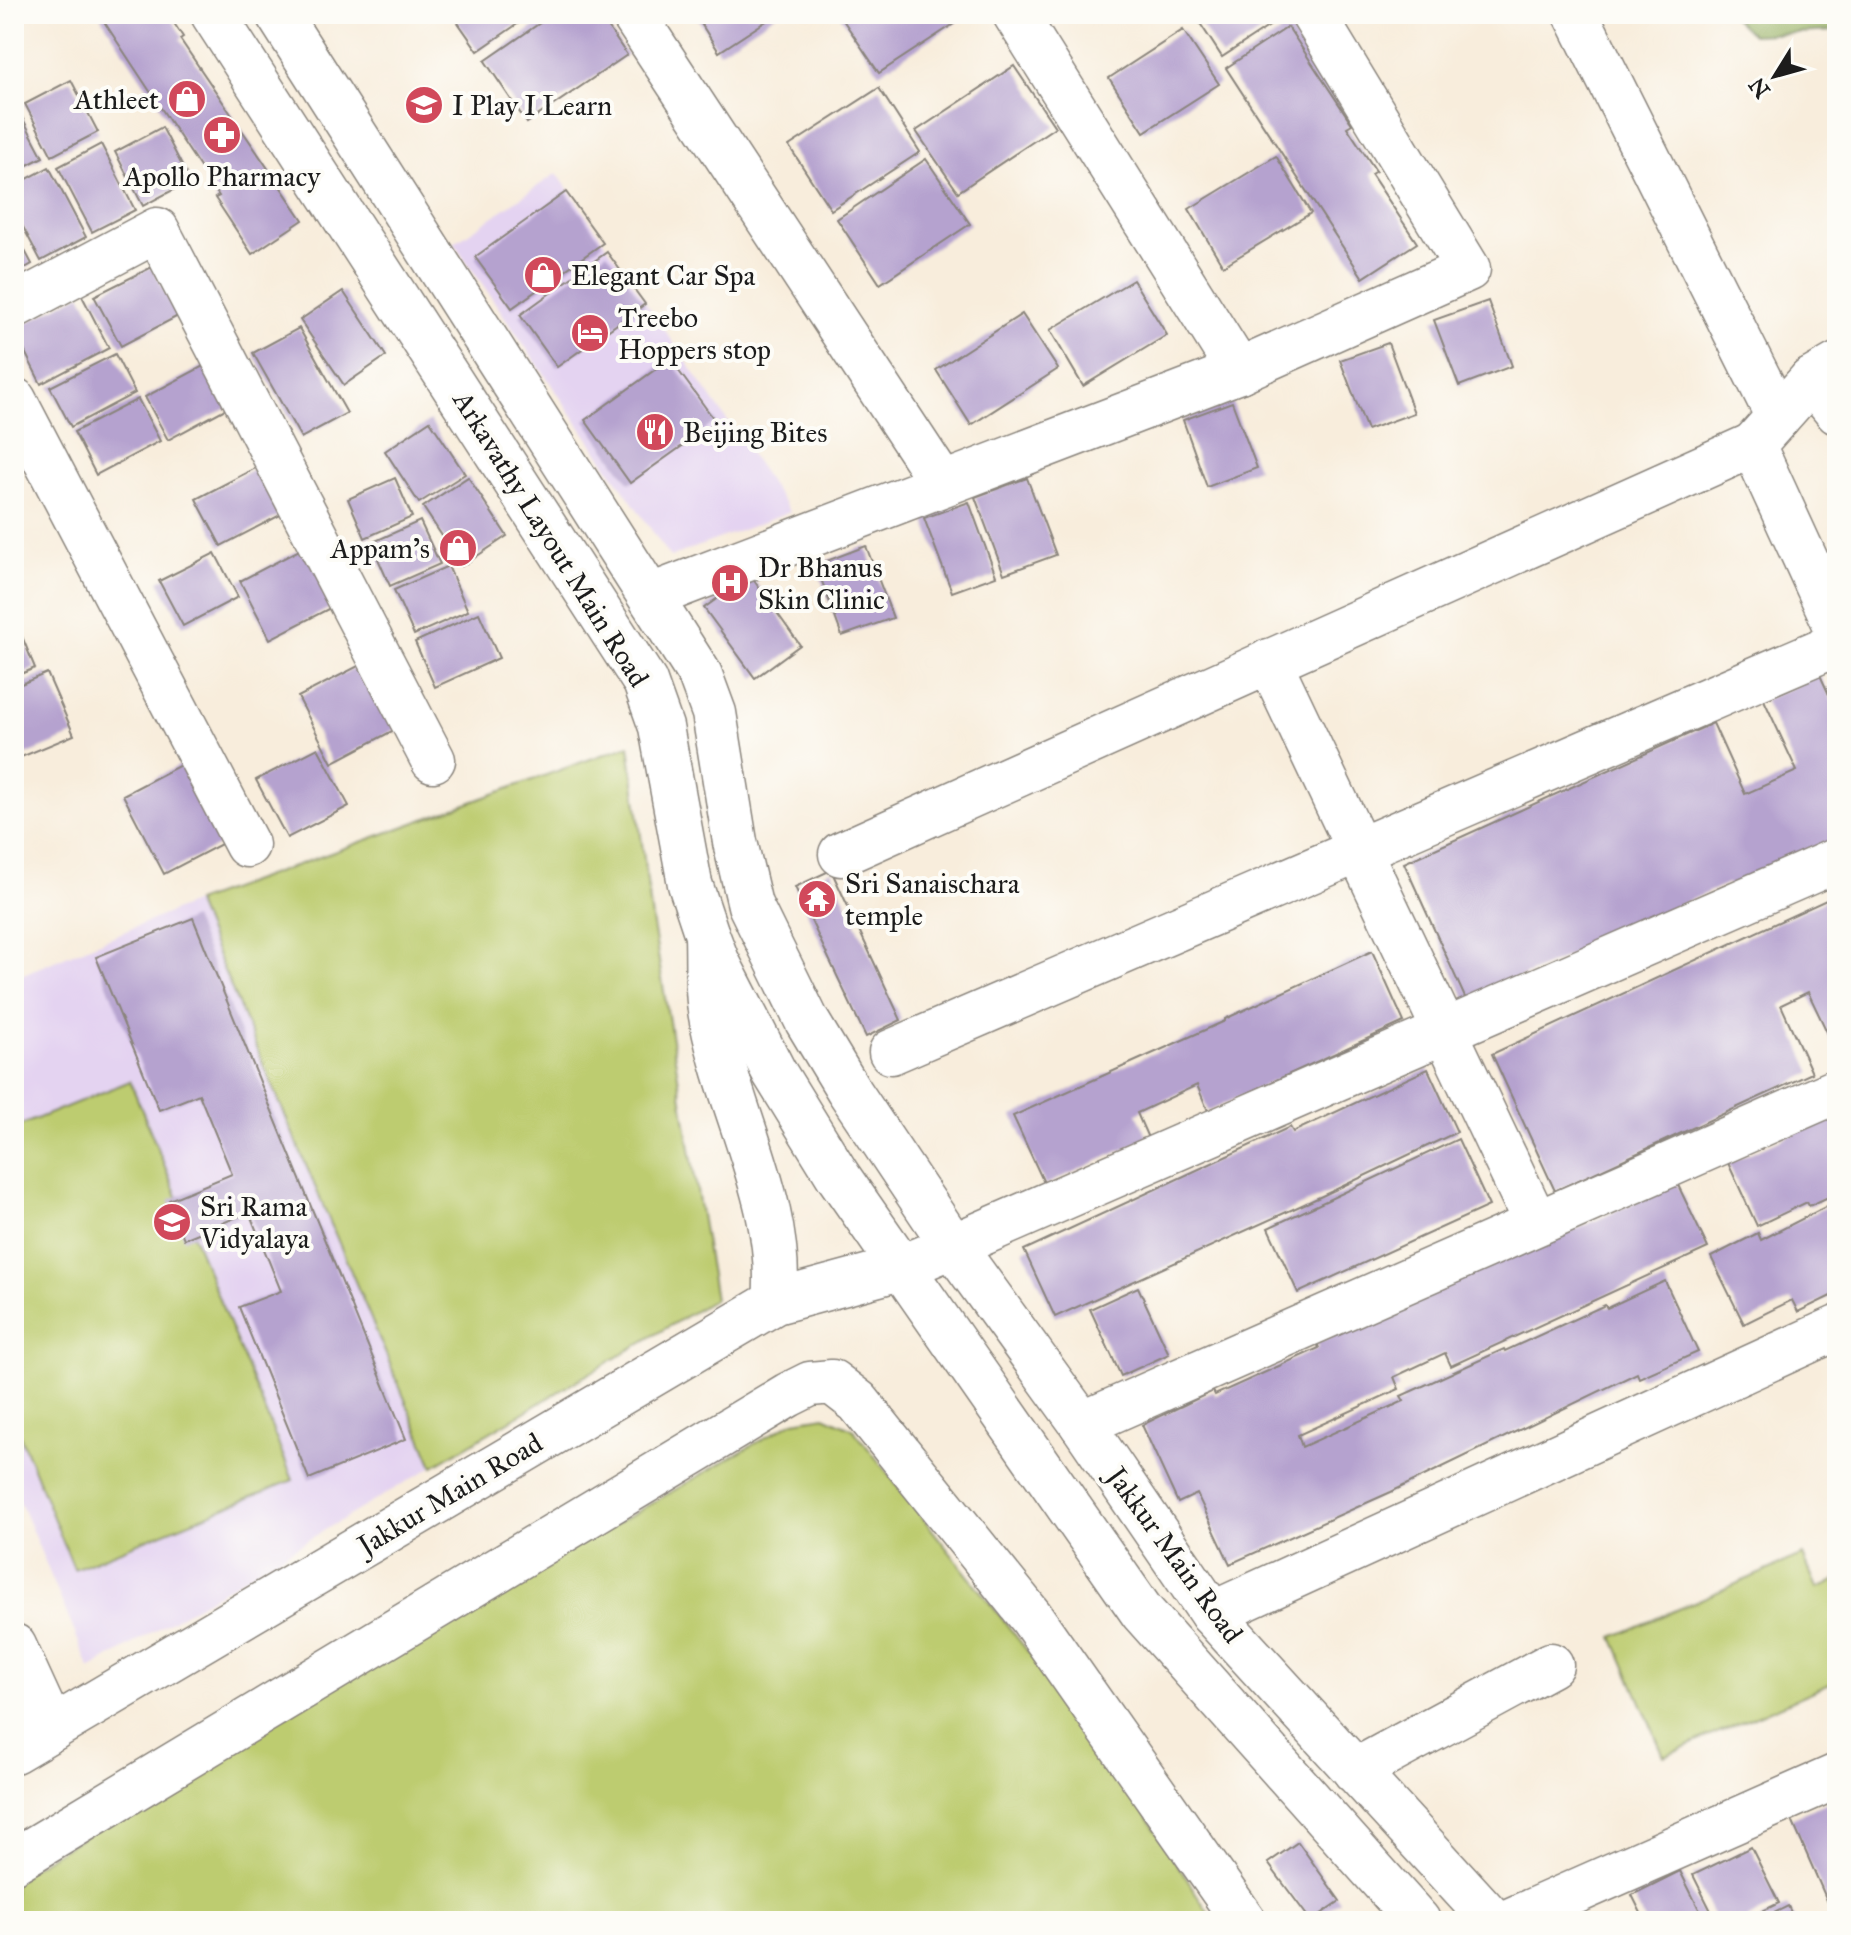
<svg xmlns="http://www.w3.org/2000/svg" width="1851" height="1935" font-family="'IM FELL Great Primer',serif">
<rect width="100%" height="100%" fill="#fdfcf7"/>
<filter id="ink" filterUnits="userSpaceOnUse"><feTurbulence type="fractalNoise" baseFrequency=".0125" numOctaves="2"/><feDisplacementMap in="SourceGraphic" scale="16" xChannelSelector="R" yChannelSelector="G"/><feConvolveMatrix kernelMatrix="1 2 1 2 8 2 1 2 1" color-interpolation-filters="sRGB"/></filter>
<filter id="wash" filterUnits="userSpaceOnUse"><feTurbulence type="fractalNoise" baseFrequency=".006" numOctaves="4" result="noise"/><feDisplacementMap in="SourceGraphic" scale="32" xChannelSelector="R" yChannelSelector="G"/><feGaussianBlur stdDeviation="1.8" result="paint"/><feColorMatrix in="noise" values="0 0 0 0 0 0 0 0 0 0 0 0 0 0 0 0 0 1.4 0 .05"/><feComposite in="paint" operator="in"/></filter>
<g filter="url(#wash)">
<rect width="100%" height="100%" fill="#f8eddc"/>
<g fill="#e4d3f1">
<polygon points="557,173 790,512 670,557 454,243"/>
<polygon points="195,902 433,1466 90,1669 14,1488 14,978"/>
</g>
<g fill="#bdcc6f" stroke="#6c7446" stroke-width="2">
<polygon points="629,745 652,919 715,1299 433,1466 195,902"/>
<polygon points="130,1081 293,1480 74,1569 14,1421 14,1128"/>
<polygon points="824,1416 853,1429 1096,1738 1214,1921 14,1921 14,1878 323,1693 794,1421"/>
<polygon points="1803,1555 1817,1588 1837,1580 1837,1681 1664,1756 1613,1637"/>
</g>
<polygon fill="#96b062" stroke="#59663f" stroke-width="2" points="1730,14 1837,14 1837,31 1752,35"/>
<g id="blocks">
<g fill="#b5a2cf">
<polygon points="99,14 168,14 183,37 180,39 303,220 252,254 215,198 219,196"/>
<polygon points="452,14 532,14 478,51"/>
<polygon points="553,14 599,14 627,55 527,123 485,61"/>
<polygon points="695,14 777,14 719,52"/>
<polygon points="839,14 957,14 960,20 879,73"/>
<polygon points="1194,14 1269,14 1274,23 1222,57"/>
<polygon points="1288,27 1352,124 1347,127 1376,171 1371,174 1417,243 1363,278 1226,68"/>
<polygon points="1183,30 1219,84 1144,132 1109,78"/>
<polygon points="1014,66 1055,127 958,192 916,131"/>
<polygon points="71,80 98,132 52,156 25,104"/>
<polygon points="879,88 920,152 831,210 789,146"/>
<polygon points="14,102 43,157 14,172"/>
<polygon points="162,127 190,181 143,206 115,152"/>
<polygon points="101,144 135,210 92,232 58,167"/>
<polygon points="1276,156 1311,213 1223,266 1189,209"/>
<polygon points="926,159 970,224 880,284 837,219"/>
<polygon points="49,167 86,237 41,261 14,210 14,186"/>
<polygon points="566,192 603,243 512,308 475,257"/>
<polygon points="14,230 32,264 14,274"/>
<polygon points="607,252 645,304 557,367 520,315"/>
<polygon points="152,267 178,316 121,346 94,296"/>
<polygon points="1133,280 1167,335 1083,386 1050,330"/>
<polygon points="343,291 386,356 344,385 300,320"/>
<polygon points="81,294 109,348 41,384 14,330"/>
<polygon points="1488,301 1512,366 1459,386 1434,320"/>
<polygon points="1022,314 1058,369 971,425 936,370"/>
<polygon points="299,328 347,413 301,438 253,353"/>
<polygon points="1388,343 1414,413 1367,430 1340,360"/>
<polygon points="115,354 135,393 71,427 50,387"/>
<polygon points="670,359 716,422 630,483 585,420"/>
<polygon points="207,364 229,407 168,440 145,397"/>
<polygon points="138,399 160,441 96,475 74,432"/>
<polygon points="1232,402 1257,468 1207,487 1183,420"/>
<polygon points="430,421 465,474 419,503 385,451"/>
<polygon points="263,464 288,511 221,546 196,499"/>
<polygon points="468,477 507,536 462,566 423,507"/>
<polygon points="395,478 412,517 365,538 348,499"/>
<polygon points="1027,478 1056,555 1004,574 975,497"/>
<polygon points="969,502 996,576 952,592 924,518"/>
<polygon points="420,521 440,564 390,586 371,543"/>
<polygon points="866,546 893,618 842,636 816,565"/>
<polygon points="305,547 336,605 270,639 240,581"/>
<polygon points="215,553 238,597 183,626 159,581"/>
<polygon points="448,566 468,611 414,635 394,590"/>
<polygon points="750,575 800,645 755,678 704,608"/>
<polygon points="479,613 499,658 435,687 415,642"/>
<polygon points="14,617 35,668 14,677"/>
<polygon points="362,664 396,729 332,763 298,697"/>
<polygon points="47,673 74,735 14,760 14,687"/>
<polygon points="1820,675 1837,712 1837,843 1732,891 1728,883 1467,1002 1404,863 1713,723 1745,794 1797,771 1764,700"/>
<polygon points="318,748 349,806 287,838 256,780"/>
<polygon points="188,761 229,840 164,874 123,795"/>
<polygon points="831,870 901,1020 866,1037 795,887"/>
<polygon points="1837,895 1837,1053 1808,992 1781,1005 1812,1073 1555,1191 1492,1054"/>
<polygon points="193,918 406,1439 309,1479 239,1307 281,1291 249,1212 184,1239 169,1200 232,1174 199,1094 159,1110 96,957"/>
<polygon points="1372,951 1404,1022 1208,1111 1197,1085 1137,1113 1148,1138 1045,1185 1013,1116 1225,1021 1225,1019"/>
<polygon points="1428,1069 1457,1132 1322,1196 1055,1317 1024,1250 1290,1127 1293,1132"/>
<polygon points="1837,1114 1837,1193 1809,1206 1807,1202 1757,1226 1728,1163"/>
<polygon points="1458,1139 1489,1206 1298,1293 1268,1228"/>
<polygon points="1677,1183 1708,1248 1451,1366 1445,1353 1394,1377 1399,1389 1298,1435 1302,1447 1404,1401 1401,1396 1504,1349 1505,1351 1605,1305 1607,1308 1665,1281 1698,1352 1639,1378 1637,1373 1391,1492 1230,1564 1197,1494 1178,1503 1142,1425 1213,1391 1215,1395 1319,1348 1317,1343 1567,1228 1569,1233"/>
<polygon points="1837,1201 1837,1293 1798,1312 1792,1300 1744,1324 1711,1257 1758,1233 1761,1240"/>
<polygon points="1138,1287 1169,1354 1121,1376 1090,1309"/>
<polygon points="1837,1798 1837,1921 1836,1921 1791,1818"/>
<polygon points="1298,1842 1340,1901 1311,1921 1268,1863"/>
<polygon points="1751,1847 1779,1903 1742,1921 1716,1921 1693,1875"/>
<polygon points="1680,1871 1705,1921 1645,1921 1632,1895"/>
<polygon points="1788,1906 1795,1921 1758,1921"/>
</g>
</g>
</g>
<g filter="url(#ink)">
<use href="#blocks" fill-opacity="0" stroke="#8a847c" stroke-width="2"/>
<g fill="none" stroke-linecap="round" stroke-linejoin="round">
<g stroke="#8a847c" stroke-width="47">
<g id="minor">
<polyline points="633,14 942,483"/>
<polyline points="1015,14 1239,371"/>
<polyline points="1576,14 1778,417"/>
<polyline points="14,306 157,230 433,760"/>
<polyline points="1837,365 1811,380 1753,445 1837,628"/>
<polyline points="1811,380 1837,412"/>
<polyline points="14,400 247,845"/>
<polyline points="651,596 1239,371 1468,269 1313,14"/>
<polyline points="1269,661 1536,1223"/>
<polyline points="841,854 1753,445"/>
<path d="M 707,935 C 708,963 706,994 712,1021 C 731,1115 784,1205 775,1302"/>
<polyline points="891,1052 1837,644"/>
<polyline points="1082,1424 1837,1091"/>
<polyline points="1212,1614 1837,1328"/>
<polyline points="14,1646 52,1729"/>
<polyline points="14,1751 775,1302 900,1268 953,1246 1837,860"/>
<polyline points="1355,1771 1551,1665"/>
<polyline points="14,1861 788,1395 810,1384 832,1382 858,1402 1031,1617 1244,1921"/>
<polyline points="1509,1921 1837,1776"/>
</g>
</g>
<g stroke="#8a847c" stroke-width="47">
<g id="major">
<polyline points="213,14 645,682 661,727 690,884 707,935 717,961 774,1072 838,1176 1142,1612 1418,1921"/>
<polyline points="278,14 700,675 714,713 735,842 750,905 807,1021 848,1089 953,1246 1082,1424 1212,1614 1493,1921"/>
</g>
</g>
<use href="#minor" stroke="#fff" stroke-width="44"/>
<use href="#major" stroke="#fff" stroke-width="44"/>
</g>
</g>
<defs>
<g id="shop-disc" transform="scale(2)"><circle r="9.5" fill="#d1495b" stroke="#fdfcf7"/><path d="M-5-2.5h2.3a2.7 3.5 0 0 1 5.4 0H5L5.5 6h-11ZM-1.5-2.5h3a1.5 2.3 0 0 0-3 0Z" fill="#fff"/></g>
<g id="school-disc" transform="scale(2)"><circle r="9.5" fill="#d1495b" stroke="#fdfcf7"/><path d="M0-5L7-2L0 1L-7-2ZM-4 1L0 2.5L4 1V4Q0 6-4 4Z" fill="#fff"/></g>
<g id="pharmacy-disc" transform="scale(2)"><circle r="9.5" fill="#d1495b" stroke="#fdfcf7"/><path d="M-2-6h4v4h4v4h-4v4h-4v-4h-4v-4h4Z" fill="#fff"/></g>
<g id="hotel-disc" transform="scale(2)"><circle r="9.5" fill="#d1495b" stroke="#fdfcf7"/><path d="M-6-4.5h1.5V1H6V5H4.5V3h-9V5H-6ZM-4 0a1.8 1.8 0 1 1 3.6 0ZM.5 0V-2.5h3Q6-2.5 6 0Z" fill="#fff"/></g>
<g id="restaurant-disc" transform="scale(2)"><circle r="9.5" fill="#d1495b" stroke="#fdfcf7"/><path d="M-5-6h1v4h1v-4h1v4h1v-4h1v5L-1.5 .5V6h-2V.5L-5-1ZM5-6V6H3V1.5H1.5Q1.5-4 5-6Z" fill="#fff"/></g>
<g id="hospital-disc" transform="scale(2)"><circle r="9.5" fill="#d1495b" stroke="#fdfcf7"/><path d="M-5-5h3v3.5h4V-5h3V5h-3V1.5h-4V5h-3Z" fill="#fff"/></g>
<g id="temple-disc" transform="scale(2)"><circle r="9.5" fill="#d1495b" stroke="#fdfcf7"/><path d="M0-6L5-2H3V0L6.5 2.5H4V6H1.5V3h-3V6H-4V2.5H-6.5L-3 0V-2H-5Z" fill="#fff"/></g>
</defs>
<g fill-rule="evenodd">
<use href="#shop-disc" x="187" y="99"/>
<use href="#school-disc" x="424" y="105"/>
<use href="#pharmacy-disc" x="222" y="135"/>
<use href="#shop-disc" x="543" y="275"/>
<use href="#hotel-disc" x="590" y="333"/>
<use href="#restaurant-disc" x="655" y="432"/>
<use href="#shop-disc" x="458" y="548"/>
<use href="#hospital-disc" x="730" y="583"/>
<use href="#temple-disc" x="817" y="899"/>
<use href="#school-disc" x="172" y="1222"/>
</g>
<g text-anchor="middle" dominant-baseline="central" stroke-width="8" stroke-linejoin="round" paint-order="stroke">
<g font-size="28" fill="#1c1c1c" stroke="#fdfcf7" text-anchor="start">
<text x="159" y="99" text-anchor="end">Athleet</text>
<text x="452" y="105">I Play I Learn</text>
<text x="222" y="176" text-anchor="middle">Apollo Pharmacy</text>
<text x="571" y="275">Elegant Car Spa</text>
<text x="618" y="317">Treebo<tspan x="618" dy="32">Hoppers stop</tspan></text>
<text x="683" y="432">Beijing Bites</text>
<text x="430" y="548" text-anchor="end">Appam's</text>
<text x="758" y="567">Dr Bhanus<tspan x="758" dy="32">Skin Clinic</tspan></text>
<text x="845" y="883">Sri Sanaischara<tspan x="845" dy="32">temple</tspan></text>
<text x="200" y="1206">Sri Rama<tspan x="200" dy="32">Vidyalaya</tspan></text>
</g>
<g font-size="28" fill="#1c1c1c" stroke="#fdfcf7">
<text transform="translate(551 539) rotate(58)">Arkavathy Layout Main Road</text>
<text transform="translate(450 1494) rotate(-31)">Jakkur Main Road</text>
<text transform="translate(1175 1555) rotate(54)">Jakkur Main Road</text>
</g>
</g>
<rect width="1851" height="1935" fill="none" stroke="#fdfcf7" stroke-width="48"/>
<g transform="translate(1775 76) rotate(233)" stroke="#fdfcf7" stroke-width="6" paint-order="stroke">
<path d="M0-6L14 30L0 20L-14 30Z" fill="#1c1c1c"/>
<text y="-12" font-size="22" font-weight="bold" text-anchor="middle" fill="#1c1c1c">N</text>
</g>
</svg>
